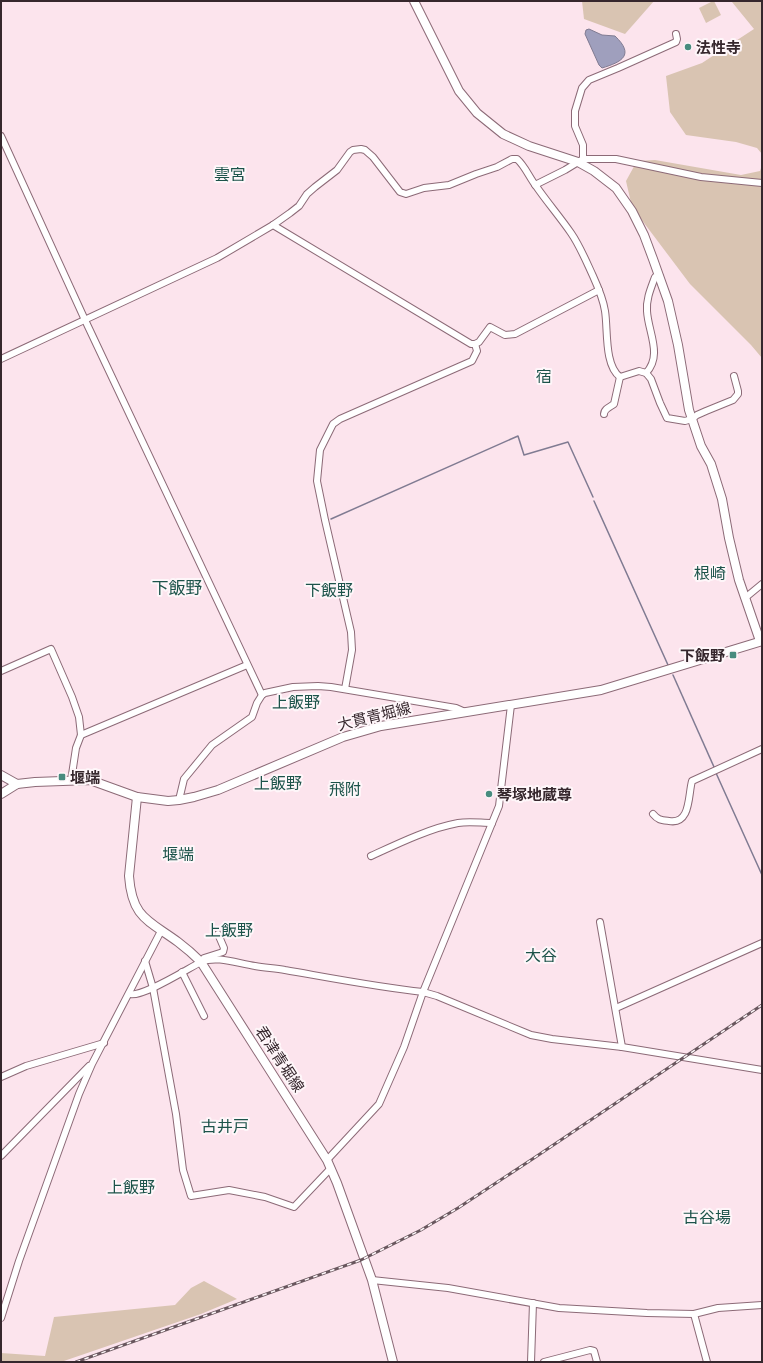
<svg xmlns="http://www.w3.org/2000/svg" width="763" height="1363" font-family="Mulish,'Noto Sans JP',sans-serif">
<rect width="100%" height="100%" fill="#fce4ed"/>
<g fill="#d9c4b2">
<polygon points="582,1 654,1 625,34 584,19"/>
<polygon points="713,1 714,1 721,15 706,23 699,8"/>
<polygon points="731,1 762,1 762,154 757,148 736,142 686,135 670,112 666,76 702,63 754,29 732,2"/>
<polygon points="655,160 741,175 760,171 762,165 762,358 751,345 690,284 632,207 626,181 637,161"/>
<polygon points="204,1281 237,1299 201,1314 61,1362 1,1362 1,1353 45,1356 54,1317 175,1305 191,1288"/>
</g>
<path fill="#9f9fbd" stroke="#807b92" d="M 589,29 L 602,35 L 615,36 C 635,55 622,62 602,68 L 599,65 L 585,34 L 586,30 Z"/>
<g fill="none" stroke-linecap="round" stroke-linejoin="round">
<g stroke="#807b92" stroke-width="1.5">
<polyline points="594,501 668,665"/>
<polyline points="331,519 518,436 524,455 568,442 593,497"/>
<polyline points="673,675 714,767"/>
<polyline points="716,773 762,875"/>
</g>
<g stroke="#8c6a77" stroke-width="8">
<g id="street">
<polyline points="1,136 85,320 262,695"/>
<polyline points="583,159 583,145 575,126 575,111 582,88 589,80 618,68 676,42 677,39 676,34"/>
<polyline points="535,185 565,170 583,159 616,159 701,177 762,183"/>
<polyline points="273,225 471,344 475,344"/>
<polyline points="475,344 479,342 490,327 505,335 515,334 599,290"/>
<path d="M 1,359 L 217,258 L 273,225 L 290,213 L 299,206 L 307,194 L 315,187 L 337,170 L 350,152 L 353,150 L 361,149 L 365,150 L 373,157 L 400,192 L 406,194 L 424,188 L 449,185 L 476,174 L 497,167 L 512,159 L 517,159 C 525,166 529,177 536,186 C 547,202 560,217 571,233 C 580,246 586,261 593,276 C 598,287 603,298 605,311 C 608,329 604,365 620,377 L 639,371 L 646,373 L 651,379 L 660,403 L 667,418 L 685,421 L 692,419 L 697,415 L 706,411 L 733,400 L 738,394 L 738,391 L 734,376"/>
<path d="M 646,373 C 663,355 648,332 647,311 C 646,299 651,288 655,277 L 660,277"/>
<path d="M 604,414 C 604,409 610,407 614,404 L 620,377"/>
<polyline points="745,598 762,584"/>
<polyline points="1,671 51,649 72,697 79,717 81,735 76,748 71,781"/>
<polyline points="345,689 352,650 351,632 325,520 317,481 320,450 333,424 340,419 472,361 477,351 475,344"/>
<polyline points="81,735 247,665"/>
<polyline points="179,800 184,779 212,745 252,717 257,703 262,695 265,693 293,687 318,686 331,687 456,708 465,712"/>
<path d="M 653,814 C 658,820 661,820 669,821 C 691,825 688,795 692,781 L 762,749"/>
<path d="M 371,856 C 397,844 430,828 458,823 C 469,821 481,823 492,823"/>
<polyline points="600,922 622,1047"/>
<polyline points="204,958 223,952 224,948 218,934"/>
<polyline points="145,961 153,988 176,1114 183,1170 191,1196 229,1190 265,1197 294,1207 331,1168"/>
<polyline points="182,972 204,1016"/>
<path d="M 129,994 C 142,998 187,969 201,962 C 217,955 239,964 255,966 C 265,968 275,968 285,970 C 331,978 377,987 423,992 L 437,996 L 531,1035 L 552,1039 L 622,1047 L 762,1070"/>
<polyline points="616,1008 762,943"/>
<polyline points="1,1077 26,1066 104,1043"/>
<polyline points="1,1156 89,1066"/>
<polyline points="327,1160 379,1104 404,1047 423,992 499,806 511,705"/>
<polyline points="372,1280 448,1288 559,1308 647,1313 694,1314 718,1308 762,1305"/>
<polyline points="694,1314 707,1362"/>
<polyline points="1,1318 19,1261 79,1094 92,1064 161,931"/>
<polyline points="531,1362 533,1303"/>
<polyline points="544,1362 590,1350 594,1351 597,1362"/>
</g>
</g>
<g stroke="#8c6a77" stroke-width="10">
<g id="secondary">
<polyline points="414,1 459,91 477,113 503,134 529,146 578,162 594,171 616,188 632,211 644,235 653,259 668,301 678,345 689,410 701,446 711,464 722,499 729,538 739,580 760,641"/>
<polyline points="1,775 17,784"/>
<polyline points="1,794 17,784 35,782 90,780 137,797 168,801 179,800 194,797 218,790 343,737 381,726 601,690 762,641"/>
<path d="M 137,797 L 129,876 C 132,918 148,920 178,942 C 186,948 194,955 201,962 L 327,1160 L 337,1183 L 372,1280 L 393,1362"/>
</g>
</g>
<use href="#street" stroke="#fff" stroke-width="6"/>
<use href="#secondary" stroke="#fff" stroke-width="8"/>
<g stroke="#69575e" stroke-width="3">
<polyline id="rail" points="76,1362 361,1260 421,1230 458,1208 534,1158 762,1005"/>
</g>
<use href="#rail" stroke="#fef6f9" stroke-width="1.5" stroke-dasharray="4.5" stroke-linecap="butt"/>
</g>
<g fill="#488c7f" stroke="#fef6f9" stroke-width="1.5">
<circle cx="688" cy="47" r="4"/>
<rect x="729" y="651" width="8" height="8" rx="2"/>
<rect x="58" y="773" width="8" height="8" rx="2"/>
<circle cx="489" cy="794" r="4"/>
</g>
<g text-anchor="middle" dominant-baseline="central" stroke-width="4" stroke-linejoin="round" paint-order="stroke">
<g font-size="15" font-weight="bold" fill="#36272d" stroke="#fef6f9" text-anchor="start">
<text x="696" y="47">法性寺</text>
<text x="725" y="655" text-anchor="end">下飯野</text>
<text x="70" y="777">堰端</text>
<text x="497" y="794">琴塚地蔵尊</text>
</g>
<g font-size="15" fill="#36272d" stroke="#fef6f9">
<text transform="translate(374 716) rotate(-14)">大貫青堀線</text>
<text transform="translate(280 1059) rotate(57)">君津青堀線</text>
</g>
<g font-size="16" fill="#1c534a" stroke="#fef6f9">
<text x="230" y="174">雲宮</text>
<text x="544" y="376">宿</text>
<text x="710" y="573">根崎</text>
<text x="329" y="590">下飯野</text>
<text x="296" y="702">上飯野</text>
<text x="278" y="783">上飯野</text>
<text x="345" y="789">飛附</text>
<text x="178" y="854">堰端</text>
<text x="229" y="930">上飯野</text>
<text x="541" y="955">大谷</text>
<text x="225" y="1126">古井戸</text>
<text x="131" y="1187">上飯野</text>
<text x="707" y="1217">古谷場</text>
</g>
<g font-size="17" fill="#1c534a" stroke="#fef6f9">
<text x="177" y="587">下飯野</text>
</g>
</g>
<rect width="763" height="1363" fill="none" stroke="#36272d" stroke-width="4"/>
</svg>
